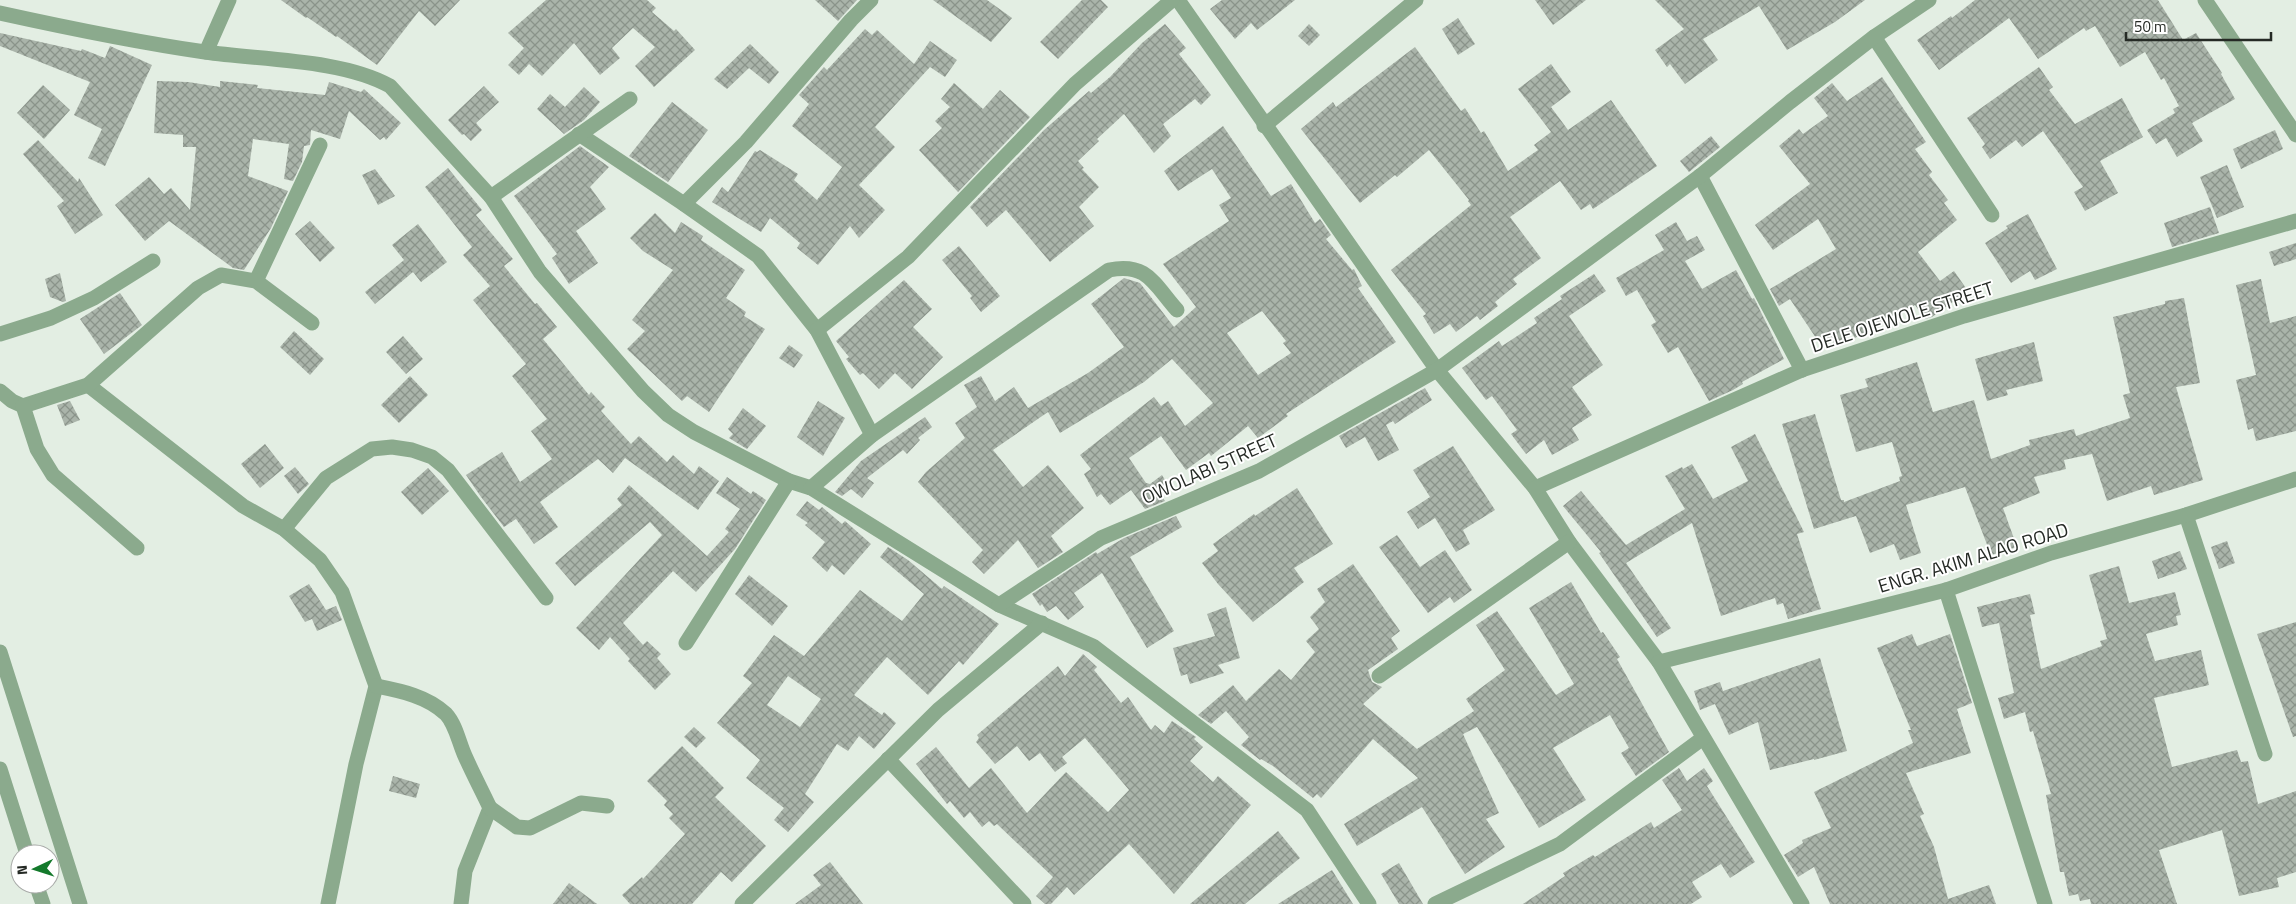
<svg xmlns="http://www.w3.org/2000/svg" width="2296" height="904" font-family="'Titillium Web',sans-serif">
<defs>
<pattern id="building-cross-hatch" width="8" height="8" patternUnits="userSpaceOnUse" patternTransform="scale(1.25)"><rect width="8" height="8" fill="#aab4aa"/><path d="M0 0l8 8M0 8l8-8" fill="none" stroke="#8a938a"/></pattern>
</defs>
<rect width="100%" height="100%" fill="#e3eee3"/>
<g fill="url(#building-cross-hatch)" fill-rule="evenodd">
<polygon points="281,0 460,0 435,26 419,11 377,65 337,36 336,37 307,17 306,18"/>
<polygon points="546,0 647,0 656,8 652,12 674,31 676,29 695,50 654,87 635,66 655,47 633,28 612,48 620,58 600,75 574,43 542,76 529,64 519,75 508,65 524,48 508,33"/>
<polygon points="815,0 857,0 838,21"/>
<polygon points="933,0 987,0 1012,18 991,42"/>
<polygon points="1082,0 1101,0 1108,7 1058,59 1040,42"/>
<polygon points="1222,0 1295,0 1257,30 1251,23 1235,39 1210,9"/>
<polygon points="1535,0 1586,0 1553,25"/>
<polygon points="1655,0 1865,0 1835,22 1787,50 1759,6 1703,39 1718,60 1685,84 1670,64 1667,67 1655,50 1684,29"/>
<polygon points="1975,0 2158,0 2183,40 2196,33 2222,73 2221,74 2235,99 2192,123 2203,141 2177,157 2166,138 2156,144 2147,130 2175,113 2173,109 2179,106 2164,78 2161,80 2145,52 2120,67 2095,26 2086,31 2084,28 2038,59 2009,18 1939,70 1917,40 1951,16 1952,18"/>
<polygon points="1458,18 1475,44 1458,55 1442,29"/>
<polygon points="1165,24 1186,48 1179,54 1211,95 1201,105 1195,99 1163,124 1171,136 1154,153 1124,114 1097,139 1099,141 1078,161 1084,168 1082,169 1099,187 1079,207 1094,226 1050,262 1006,210 987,227 970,207 1044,130 1089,91 1091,93 1110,77 1142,43"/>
<polygon points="1309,24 1320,35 1309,46 1298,36"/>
<polygon points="865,29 872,35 877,30 914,64 930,41 957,60 945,77 930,67 875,127 895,147 859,185 885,210 859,238 850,226 818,265 797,248 800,243 770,218 761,232 712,202 722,187 728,192 755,151 757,152 760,150 798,174 794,180 817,200 842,167 792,126 809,104 799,95 824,67 827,70"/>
<polygon points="0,33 81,51 82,49 105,58 110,46 152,65 105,166 88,158 102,129 74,115 90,82 0,46"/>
<polygon points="750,44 779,72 769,84 749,68 727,89 714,79"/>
<polygon points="1415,47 1461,111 1465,108 1481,133 1484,131 1508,171 1538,150 1534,145 1551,132 1518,89 1551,64 1571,92 1551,107 1568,130 1611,100 1657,166 1593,209 1590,204 1581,210 1560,181 1510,217 1541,258 1513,279 1517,284 1495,302 1498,306 1480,320 1477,316 1456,332 1450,324 1434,334 1423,316 1426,314 1391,270 1471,205 1468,201 1469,200 1429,150 1397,177 1395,175 1360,203 1301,129 1333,102 1336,107"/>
<polygon points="2039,67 2053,87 2049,90 2075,124 2122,98 2143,137 2100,161 2118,193 2085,211 2074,192 2083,187 2043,131 2022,147 2016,140 1990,159 1982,147 1985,144 1967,118"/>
<polygon points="1882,77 1926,142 1915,149 1932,172 1929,175 1948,200 1944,203 1957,220 1918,252 1940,281 1954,271 1968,291 1932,317 1925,319 1915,305 1855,338 1852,333 1835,345 1832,340 1822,347 1790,299 1779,306 1770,289 1836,249 1818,219 1773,250 1755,225 1810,184 1779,146 1799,129 1803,134 1828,116 1814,98 1832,83 1847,101"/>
<polygon points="157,81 188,82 220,87 220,81 258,85 257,88 325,95 329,82 361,92 364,89 401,123 386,140 384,137 380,140 349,111 340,139 311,130 310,145 304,146 302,162 293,181 284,179 289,144 253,139 248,176 288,191 271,228 244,270 233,268 169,221 145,241 115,205 149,177 164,194 171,188 190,210 196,147 183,147 183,135 154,133"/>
<polygon points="954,83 983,109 1000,90 1030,117 958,192 919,150 942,128 935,121 950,107 941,99"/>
<polygon points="43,85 70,110 44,139 17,113"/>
<polygon points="484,86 499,102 476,123 482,130 471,141 464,134 462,135 448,120"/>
<polygon points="584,87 600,102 584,120 564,134 537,109 550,94 565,107"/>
<polygon points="672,102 708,130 668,182 629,156"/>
<path d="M 1223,126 L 1271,196 L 1291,184 L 1315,223 L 1320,219 L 1331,235 L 1326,239 L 1352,270 L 1354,269 L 1362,286 L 1358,288 L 1396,342 L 1286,414 L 1288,416 L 1258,438 L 1248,426 L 1211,456 L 1209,453 L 1186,470 L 1161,436 L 1129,458 L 1146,483 L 1150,484 L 1162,475 L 1170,488 L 1161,494 L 1165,501 L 1145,509 L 1131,490 L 1110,505 L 1101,494 L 1097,497 L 1084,474 L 1091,469 L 1080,455 L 1154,397 L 1161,406 L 1168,401 L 1185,426 L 1213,403 L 1172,359 L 1144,382 L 1060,433 L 1048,412 L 993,450 L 1023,487 L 1048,465 L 1084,508 L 1051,536 L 1063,552 L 1038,568 L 1018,540 L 984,574 L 972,562 L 983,550 L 918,482 L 926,472 L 965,438 L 955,423 L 977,407 L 964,385 L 981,376 L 995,401 L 1014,387 L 1028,408 L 1088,373 L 1124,347 L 1091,304 L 1124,278 L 1140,283 L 1174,327 L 1196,307 L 1163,264 L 1229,221 L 1219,205 L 1231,198 L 1212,169 L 1178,191 L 1164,171 ZM 1262,311 L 1286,341 L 1283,343 L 1291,353 L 1258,375 L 1227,333 Z"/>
<polygon points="2275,130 2283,149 2241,169 2233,149"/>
<polygon points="1711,136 1720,147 1689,172 1680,161"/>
<polygon points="38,140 78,182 79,178 103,215 75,234 57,206 64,201 23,154"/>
<polygon points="580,146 609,167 590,187 606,209 576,231 598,263 569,284 552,258 557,254 514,196"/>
<polygon points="2227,165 2244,207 2217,218 2200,177"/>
<polygon points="448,168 482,210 476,215 513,259 504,266 535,304 537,303 557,327 543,339 589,395 591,392 605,407 601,411 631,444 639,436 667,462 673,455 694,474 699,466 719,481 698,510 625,458 613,473 598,459 540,502 558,527 534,544 516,519 504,527 481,497 466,475 502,452 520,482 552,459 531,431 547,419 512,376 526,364 473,300 490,286 463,255 472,247 425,187"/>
<polygon points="375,169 395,196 378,205 362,175"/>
<polygon points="2210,207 2219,233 2172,247 2164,223"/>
<polygon points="655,213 675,233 681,222 703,236 701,240 745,270 726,298 746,312 744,316 765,329 709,412 687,396 682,401 627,349 645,331 632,320 673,270 643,251 630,238"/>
<polygon points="2028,214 2057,269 2035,280 2030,271 2011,283 1985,243 2008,228 2006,226"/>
<polygon points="310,221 335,248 320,262 295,234"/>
<polygon points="1676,222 1687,241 1697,236 1705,250 1685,261 1702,289 1736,270 1752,299 1754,298 1784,359 1742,382 1743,384 1733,390 1709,401 1678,347 1668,353 1651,325 1656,322 1637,290 1626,296 1616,278 1664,250 1655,235"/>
<polygon points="418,224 447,262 421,282 413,272 375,304 365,292 404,260 392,245"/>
<polygon points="2296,243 2296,259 2274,266 2269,252"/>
<polygon points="959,246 1000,296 981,312 970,298 972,296 942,260"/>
<polygon points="60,273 66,301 63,302 50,297 45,279"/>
<polygon points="1594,274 1606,291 1569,316 1603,365 1572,387 1592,415 1572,428 1579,440 1552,455 1544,440 1526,454 1511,434 1517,430 1492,396 1486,400 1462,368 1499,341 1502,346 1537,323 1534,318 1562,299 1560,296"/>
<polygon points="2261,279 2270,323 2296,316 2296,431 2256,441 2253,428 2248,430 2236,380 2256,375 2236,285"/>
<polygon points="904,280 932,309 913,327 943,357 912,389 895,373 879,389 863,373 860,375 846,359 849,357 836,341"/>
<polygon points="120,293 142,325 104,354 80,319"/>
<polygon points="2184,298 2200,383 2176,387 2203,480 2154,495 2151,486 2107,501 2092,454 2064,460 2066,469 2034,477 2040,493 2003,508 2017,547 1991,555 1965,487 1906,505 1921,553 1900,560 1894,544 1870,553 1856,516 1814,529 1782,424 1815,414 1841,500 1844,500 1844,502 1900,481 1899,477 1902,476 1892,442 1856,452 1840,395 1868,387 1865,379 1917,362 1933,412 1974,400 1991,459 2030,445 2029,440 2074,429 2076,436 2130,418 2123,395 2130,393 2113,317 2165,304 2165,301"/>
<polygon points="294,331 324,359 310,375 280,347"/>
<polygon points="403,336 423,359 406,374 386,352"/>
<polygon points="2034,342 2043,381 2006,390 2008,395 1987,401 1975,359"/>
<polygon points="789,345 803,355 794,368 779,358"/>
<polygon points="410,376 428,395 399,423 381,405"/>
<polygon points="1425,388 1432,400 1395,424 1393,421 1386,425 1399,450 1378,461 1365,437 1346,448 1339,436"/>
<polygon points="70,401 80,420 65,426 57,405"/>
<polygon points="818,401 845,418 823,456 797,437"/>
<polygon points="743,408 766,426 747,449 729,438 733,434 728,429"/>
<polygon points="925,417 932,427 918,438 920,440 907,454 903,450 867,478 874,483 862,498 851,489 842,496 835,492 861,461"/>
<polygon points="1755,434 1804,532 1797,534 1821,609 1788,619 1783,603 1777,605 1775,598 1721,616 1692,523 1626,563 1671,628 1657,637 1599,553 1601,552 1563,506 1581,491 1626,545 1685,509 1665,476 1682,467 1683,469 1692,464 1713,499 1748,481 1731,447"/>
<polygon points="265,444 284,468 260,488 241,464"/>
<polygon points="1453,446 1495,510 1463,530 1470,544 1456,552 1435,518 1418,529 1407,512 1430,497 1413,470"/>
<polygon points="295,467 309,484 298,494 284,476"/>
<polygon points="428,468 449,491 422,515 401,492"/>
<polygon points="727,477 751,494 753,491 766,500 735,549 696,592 673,571 623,623 643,645 647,641 661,654 657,658 671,674 655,690 628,661 630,659 610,637 599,650 576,628 662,535 650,522 575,586 555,563 622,505 617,499 629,485 707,556 729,532 725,529 740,509 716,493"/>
<polygon points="1297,488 1333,544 1294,568 1304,582 1253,622 1218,584 1202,563 1218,551 1213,544 1254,514 1255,516"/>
<polygon points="807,501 819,510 822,507 842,524 845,521 871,544 844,575 832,565 827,572 812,558 825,542 805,525 808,523 796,515"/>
<polygon points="1176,516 1182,527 1130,557 1174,631 1147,648 1102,573 1074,593 1084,607 1068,620 1056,606 1047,612 1042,604 1040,606 1032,594 1096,552 1097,554 1124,538"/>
<polygon points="1397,535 1420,567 1445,550 1472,590 1454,603 1450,597 1428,613 1379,547"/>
<polygon points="2227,541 2235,563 2219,569 2211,547"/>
<path d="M 888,547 L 908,560 L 942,589 L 944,586 L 999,624 L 963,665 L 959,661 L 928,695 L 887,657 L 854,695 L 882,715 L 884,712 L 896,723 L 874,749 L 859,736 L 848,751 L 837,744 L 805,794 L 814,802 L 788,832 L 774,820 L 784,808 L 746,778 L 760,760 L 717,723 L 752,683 L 743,676 L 774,635 L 804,656 L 860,590 L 902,621 L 924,594 L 880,557 ZM 788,676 L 821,699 L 800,727 L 767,705 Z"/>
<polygon points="2180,551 2187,569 2158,579 2152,561"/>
<polygon points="1353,564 1400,631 1391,638 1398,649 1368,670 1372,682 1382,687 1363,704 1417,749 1474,711 1466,699 1505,670 1476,625 1497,611 1556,695 1574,684 1529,608 1571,582 1601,633 1603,632 1620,657 1617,659 1669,752 1636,776 1621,753 1629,748 1610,715 1553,748 1586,800 1539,828 1477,727 1463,734 1499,813 1486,819 1505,847 1465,874 1422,807 1357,846 1344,824 1418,778 1373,739 1321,798 1317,794 1313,798 1273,766 1261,759 1260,760 1241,745 1249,737 1226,711 1211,724 1198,715 1233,685 1246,701 1279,669 1291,680 1315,652 1306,641 1319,629 1310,617 1325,602 1317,589"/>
<polygon points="2119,566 2129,603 2175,592 2181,615 2176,616 2178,625 2146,634 2155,661 2201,650 2209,685 2154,698 2172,767 2237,750 2241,762 2248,761 2258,804 2296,791 2296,872 2277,878 2279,887 2239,896 2222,830 2159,850 2177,904 2091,904 2090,899 2080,901 2078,894 2069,896 2064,872 2060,872 2046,795 2051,794 2033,731 2030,732 2025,712 2004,719 1998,698 2014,693 1999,623 1982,627 1977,607 2030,594 2035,614 2030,615 2041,669 2102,646 2100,641 2107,639 2089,575"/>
<polygon points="749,575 788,606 772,626 735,594"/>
<polygon points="309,584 326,610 336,606 342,620 317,631 312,619 305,622 289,596"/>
<polygon points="1226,607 1240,658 1218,665 1224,673 1190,684 1187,674 1181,676 1173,648 1215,636 1207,614"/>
<polygon points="2296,622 2296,736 2293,737 2257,634"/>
<polygon points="1912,634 1917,646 1950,634 1972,703 1957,709 1971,753 1906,773 1924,814 1920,816 1934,847 1948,899 1989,885 1996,904 1830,904 1814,867 1798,877 1784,855 1803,843 1802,840 1831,828 1814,792 1913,743 1908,730 1911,730 1877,648"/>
<polygon points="1083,654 1097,667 1094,670 1121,703 1128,697 1151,730 1155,725 1164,733 1172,721 1196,737 1194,739 1203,747 1190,761 1213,782 1218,776 1251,805 1174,894 1129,844 1074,895 1067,887 1051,904 1045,904 1036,896 1053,877 997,824 994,826 989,821 982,827 970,812 964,818 950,801 947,804 916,764 936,747 969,788 991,768 1027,813 1066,772 1108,812 1129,790 1085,738 1062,757 1067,763 1055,772 1040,753 1029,761 1017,746 995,764 976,742 979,738 977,735 1058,666 1065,676"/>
<polygon points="1820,658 1847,751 1814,760 1814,759 1770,770 1758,722 1729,735 1715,704 1700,710 1694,691 1720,682 1723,691"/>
<polygon points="694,727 706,738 696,748 684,737"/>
<polygon points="682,746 724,788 715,797 766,846 732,882 721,872 692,904 630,904 622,895 642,877 643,879 685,834 669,818 673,814 664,805 667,801 647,781"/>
<polygon points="1679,768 1687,781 1704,768 1713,781 1707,786 1755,862 1730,878 1721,864 1692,882 1702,897 1691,904 1523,904 1565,876 1563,873 1593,855 1595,857 1651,822 1654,828 1682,810 1662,780"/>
<polygon points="393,776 420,784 416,798 389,791"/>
<polygon points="1278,831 1300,858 1245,904 1190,904"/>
<polygon points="830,862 863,904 795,904 821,885 813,875"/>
<polygon points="1399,863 1423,904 1399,904 1381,874"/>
<polygon points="1332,870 1353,904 1278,904"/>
<polygon points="569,883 597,904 553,904"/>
</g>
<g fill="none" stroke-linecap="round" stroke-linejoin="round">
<g stroke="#8baa8d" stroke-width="15">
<polyline points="1178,0 1437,370 1535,488 1569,542 1659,662 1802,904"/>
<polyline points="2205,0 2296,135"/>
<path d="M 0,13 C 68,28 136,42 205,52 C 261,60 342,59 390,86 L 491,197 L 540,272 L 643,391 L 668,415 L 694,432 L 789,481 L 811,488 L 999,605 L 1093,646 L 1307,810 L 1369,904"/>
<polyline points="1874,37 1992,215"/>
<polyline points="206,52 229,0"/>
<polyline points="1264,126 1416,0"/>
<polyline points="579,134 684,204 758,256 817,330 872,435"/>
<polyline points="1700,176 1802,370"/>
<polyline points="491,197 630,99"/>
<polyline points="684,204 746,142 851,20 871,0"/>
<polyline points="256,281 320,145"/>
<polyline points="817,330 908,257 1075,84 1172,0"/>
<polyline points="0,334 51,318 94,298 153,261"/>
<polyline points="88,385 243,506 284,529 320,560 342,592 376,686 356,764 328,904"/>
<polyline points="0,391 12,401 23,406 88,385 198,288 221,275 256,281 312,323"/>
<polyline points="23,406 37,449 53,475 137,548"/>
<path d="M 811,488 L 872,435 L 1109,270 C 1147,262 1154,284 1177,310"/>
<polyline points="1535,488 1802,370 1964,316 2296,221"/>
<polyline points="2186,515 2265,754"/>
<polyline points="284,529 326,478 372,449 392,447 412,450 432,457 448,470 546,598"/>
<polyline points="1946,590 2045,904"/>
<polyline points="999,605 1101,538 1259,471 1437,370 1700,176 1790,102 1874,37 1929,0"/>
<polyline points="686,643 789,481"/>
<polyline points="0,652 80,904"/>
<polyline points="1659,662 1946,590 2051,553 2186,515 2296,479"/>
<polyline points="1379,676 1569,542"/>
<path d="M 376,686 C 401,691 427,696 446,714 C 456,725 459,743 465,756 C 473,774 482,791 490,808 L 465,871 L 461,904"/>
<polyline points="888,759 1024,904"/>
<polyline points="0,769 27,854"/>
<polyline points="490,808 517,827 530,828 581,803 607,806"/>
<polyline points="36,884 43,904"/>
<polyline points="742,904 938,710 1042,623"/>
<polyline points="1435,904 1560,844 1703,738"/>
</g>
</g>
<g text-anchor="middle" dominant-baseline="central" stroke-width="4" stroke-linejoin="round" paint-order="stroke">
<g font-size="19" fill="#252a25" stroke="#fff">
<text transform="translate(1902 316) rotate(-18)">DELE OJEWOLE STREET</text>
<text transform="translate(1209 468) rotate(-24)">OWOLABI STREET</text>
<text transform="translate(1973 557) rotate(-17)">ENGR. AKIM ALAO ROAD</text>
</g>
</g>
<g transform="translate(35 869) rotate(266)"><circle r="24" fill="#ffffff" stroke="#a8aaa8"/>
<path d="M0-4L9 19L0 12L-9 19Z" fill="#13792b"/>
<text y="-8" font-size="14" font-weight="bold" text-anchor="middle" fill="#252a25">N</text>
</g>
<path d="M2126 32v8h145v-8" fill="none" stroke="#252a25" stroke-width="2.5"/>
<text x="2134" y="32" font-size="15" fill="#252a25" stroke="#ffffff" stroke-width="4" paint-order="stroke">50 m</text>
</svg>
